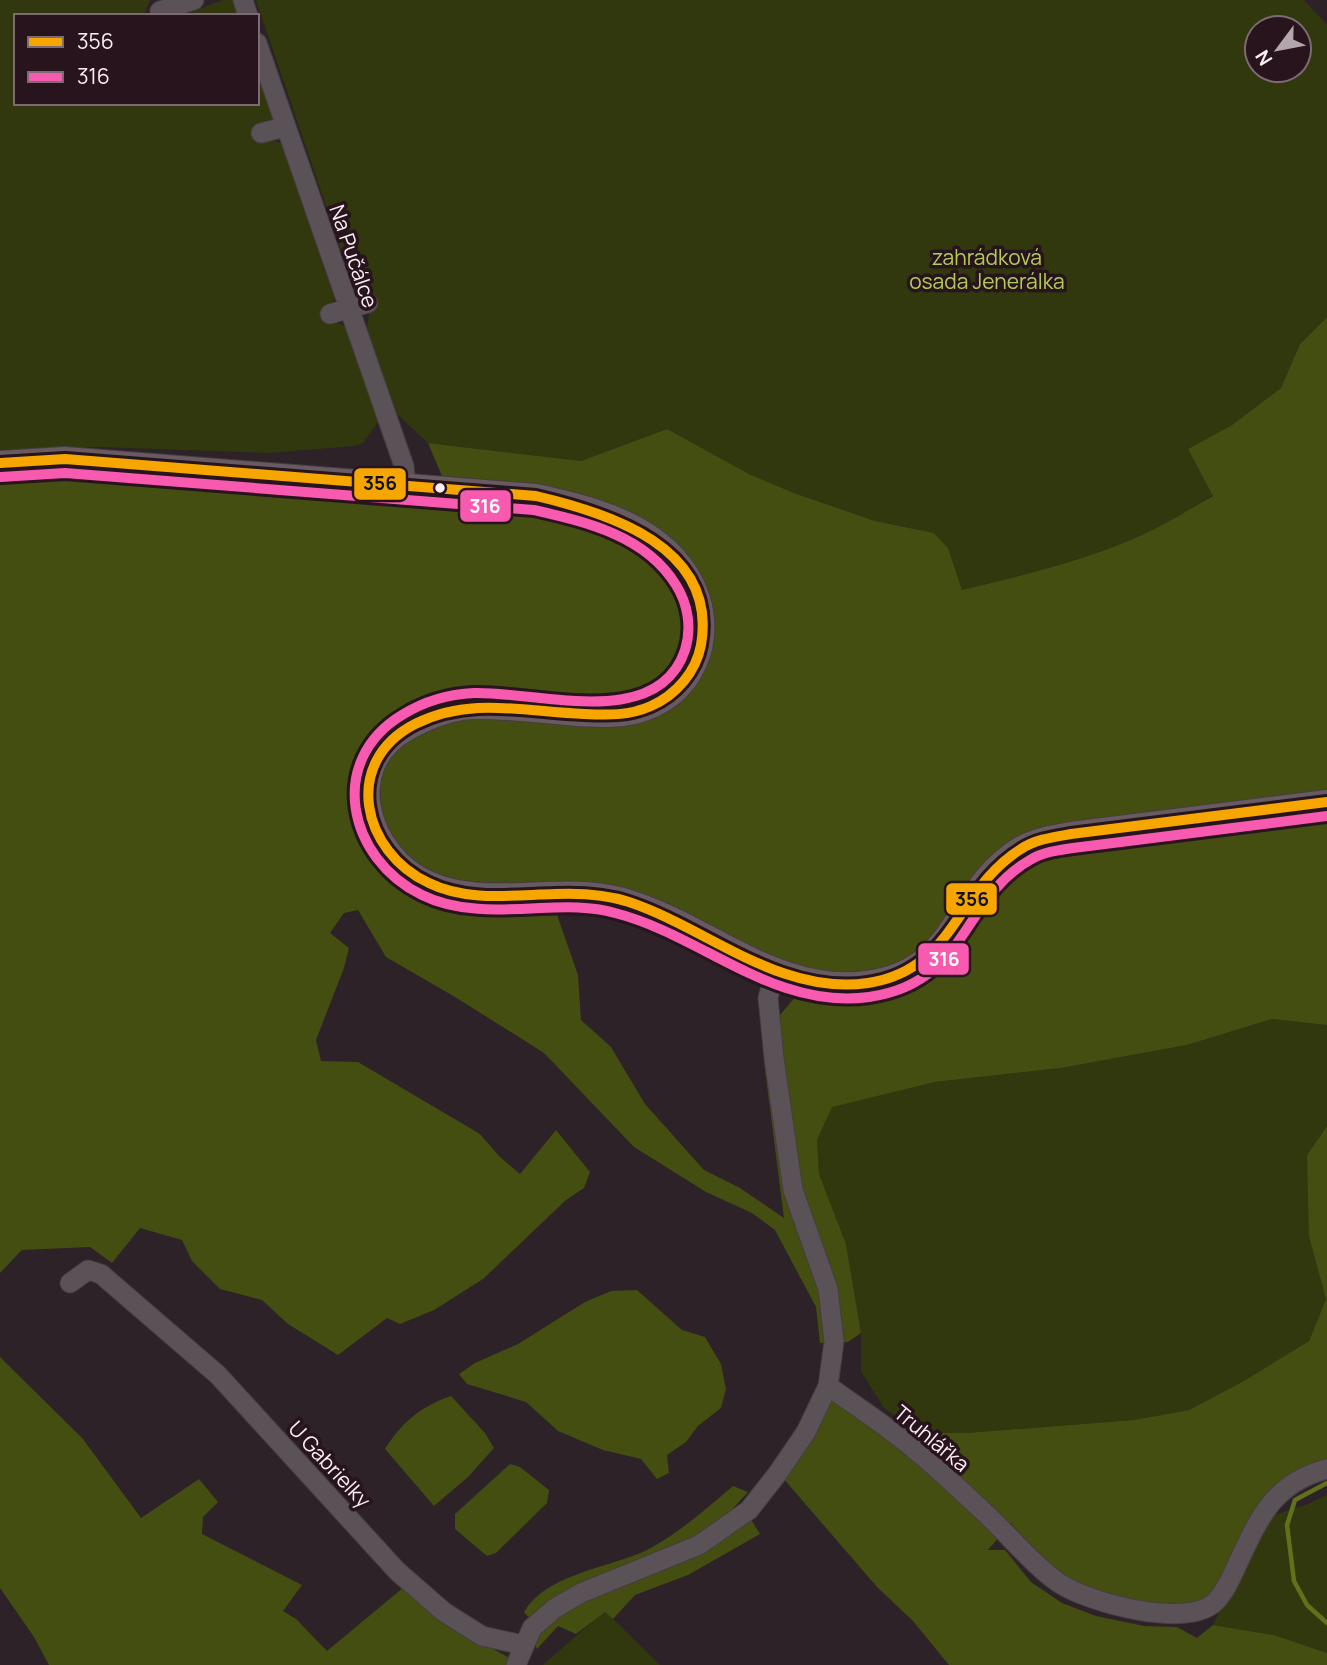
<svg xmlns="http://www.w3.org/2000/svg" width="1327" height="1665" font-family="Manrope,sans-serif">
<rect width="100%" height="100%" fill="#2c2227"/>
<g fill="#32380e" fill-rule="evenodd">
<polygon points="0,0 150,0 144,14 147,16 16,16 16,103 257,103 257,68 274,117 260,129 270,139 282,144 334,297 332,320 345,326 378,422 363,443 354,446 269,453 101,447 0,450"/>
<polygon points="223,0 234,0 240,16 181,16"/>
<path d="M 256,0 L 1304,0 L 1327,25 L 1327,317 L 1300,344 L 1281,388 L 1232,425 L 1188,449 L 1213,495 C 1190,509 1167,524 1142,535 C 1085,561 1023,575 962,590 L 948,548 L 934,533 L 875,521 L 794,493 L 749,474 L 667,429 L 581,461 L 428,443 L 397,414 L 367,329 L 370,308 L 367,300 L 355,291 ZM 1257,28 L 1299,28 L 1299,70 L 1257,70 Z"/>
<polygon points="1272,1019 1327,1025 1327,1126 1307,1155 1309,1184 1326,1299 1309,1341 1242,1382 1189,1410 1134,1420 966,1433 918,1433 884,1408 861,1371 861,1333 846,1244 819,1174 817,1140 832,1106 935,1082 1061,1068 1187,1045"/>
<polygon points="1327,1495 1327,1653 1274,1635 1213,1625 1262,1525 1277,1514 1308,1504"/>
<polygon points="605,1611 660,1665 543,1665"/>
</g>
<g fill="#444e11">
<path d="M 1327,317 L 1327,791 L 1069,823 L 993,855 L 967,883 L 932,938 L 905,961 L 867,971 L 842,973 L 805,968 L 779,961 L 653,899 L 451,879 L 418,865 L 401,850 L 382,817 L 380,783 L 384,766 L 403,744 L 444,725 L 470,718 L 607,727 L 679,703 L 690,693 L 697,683 L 708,591 L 685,552 L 668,536 L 538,484 L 442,476 L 428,443 L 581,461 L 667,429 L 749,474 L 794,493 L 875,521 L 934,533 L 948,548 L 962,590 C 1023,575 1085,561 1142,535 C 1167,524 1189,509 1213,496 L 1188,449 L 1232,425 L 1281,388 L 1300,344 Z"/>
<path d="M 65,471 L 359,493 L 362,498 L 410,503 L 422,498 C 459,501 498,500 534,507 C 598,518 699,554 690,635 C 686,666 669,687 640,698 C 618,707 590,705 566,706 C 513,709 460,712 407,715 C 346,749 341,811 383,864 C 393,876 408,885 422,893 L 555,909 L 578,975 L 581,1020 L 611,1047 L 645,1104 L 704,1170 L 740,1188 L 784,1218 L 764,1062 L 765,1033 L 801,990 C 855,998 911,999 949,953 C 984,910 989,873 1047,850 L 1327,814 L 1327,1025 L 1272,1019 L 1187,1045 L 1061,1068 L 935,1082 L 832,1107 L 817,1140 L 819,1174 L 846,1244 L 861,1333 L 848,1342 L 820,1343 L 816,1307 L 775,1230 L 752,1213 L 706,1192 L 634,1147 L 544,1053 L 455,997 L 386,957 L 358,910 L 344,913 L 330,933 L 349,948 L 344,968 L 316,1040 L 321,1061 L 358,1062 L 480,1134 L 500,1157 L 520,1174 L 556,1130 L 590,1172 L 584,1188 L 566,1200 L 483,1279 L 434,1310 L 400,1324 L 387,1318 L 338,1355 L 288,1324 L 262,1300 L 220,1289 L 192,1261 L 182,1240 L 140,1228 L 112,1263 L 90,1247 L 22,1250 L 0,1273 L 0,474 Z"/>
<polygon points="1327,1126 1327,1462 1294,1474 1211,1607 1137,1604 1067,1582 1040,1558 1011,1523 988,1550 1005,1550 1031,1582 1062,1603 1096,1616 1144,1626 1177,1627 1197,1638 1213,1625 1274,1635 1327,1653 1327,1665 949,1665 913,1621 877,1587 783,1478 834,1392 888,1425 918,1433 966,1433 1134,1420 1189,1410 1242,1382 1309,1341 1326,1299 1309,1236 1307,1155"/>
<polygon points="637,1290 682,1330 705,1337 721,1364 726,1389 721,1408 698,1426 686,1442 667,1455 669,1473 657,1479 641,1459 603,1450 558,1431 526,1402 467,1384 459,1374 475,1363 518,1344 585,1302 611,1291"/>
<polygon points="0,1357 83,1439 141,1518 199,1479 218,1502 203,1517 202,1534 302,1585 283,1611 296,1619 327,1651 404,1587 447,1624 513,1660 511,1665 49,1665 34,1637 0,1588"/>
<path d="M 451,1396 L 485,1433 L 494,1448 L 468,1477 L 434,1506 L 385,1449 C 402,1422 420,1407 451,1396 Z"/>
<polygon points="510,1464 520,1467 549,1490 547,1503 496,1553 487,1556 455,1529 455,1514"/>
<path d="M 733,1486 L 748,1492 L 727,1515 L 682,1546 L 532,1621 L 524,1612 C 547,1573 610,1568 647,1550 C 678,1534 707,1508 733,1486 Z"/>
<polygon points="750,1518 760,1534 688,1575 635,1595 613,1619 605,1612 576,1634 558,1626 537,1649 532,1638 562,1610"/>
</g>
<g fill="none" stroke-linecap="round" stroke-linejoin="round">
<polyline stroke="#62701b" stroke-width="4.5" points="1327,1483 1295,1500 1287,1525 1294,1581 1307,1605 1327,1623"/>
<g stroke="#463d41" stroke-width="21">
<g id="minor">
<polyline points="243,0 248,16"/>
<polyline points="160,11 194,0"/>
<polyline points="257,43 404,466 406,485"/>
<polyline points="261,133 285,127"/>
<polyline points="330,314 368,303"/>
<polyline points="70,1283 88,1270 101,1274 218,1375 397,1571 444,1612 482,1636 523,1645"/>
<path d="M 828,1386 C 857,1407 887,1426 914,1449 C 939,1469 962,1492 985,1513 C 1008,1534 1035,1567 1059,1583 C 1089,1603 1187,1629 1215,1602 C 1225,1592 1231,1578 1237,1565 C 1259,1518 1273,1483 1327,1469"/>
<polyline points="516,1665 532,1628 555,1608 581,1593 699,1545 749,1510 778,1473 806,1432 828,1386 834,1342 828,1289 793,1190 774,1058 768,998 775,972"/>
</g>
</g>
<g stroke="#463d41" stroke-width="26">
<path id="major" d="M 0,463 L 65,459 L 536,496 C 595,509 664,526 693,586 C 703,607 705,629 699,652 C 690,680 672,699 644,709 C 623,717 599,715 577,714 C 542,711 506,706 472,707 C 450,708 426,718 408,728 C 339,765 367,856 428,883 C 465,900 508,895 547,894 C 575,893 602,893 629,902 C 710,927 777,995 867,983 C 960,971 952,891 1020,849 C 1035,840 1053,837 1071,834 L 1327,802"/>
</g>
<use href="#minor" stroke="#5a5256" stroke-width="19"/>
<use href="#major" stroke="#675a60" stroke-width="24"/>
<g stroke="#27141d" stroke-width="16">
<path id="bus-1" d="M 0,463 L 65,459 L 536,496 C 609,513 718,547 701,645 C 696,672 676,695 651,706 C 629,716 607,715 584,714 C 525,712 471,696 415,724 C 341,762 362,852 429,883 C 467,902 514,895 555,894 C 580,893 605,894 629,902 C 707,928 780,996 868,983 C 955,970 956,889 1021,849 C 1036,839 1054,837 1071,834 L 1327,802"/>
</g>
<g stroke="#27141d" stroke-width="16">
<path id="bus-2" d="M 1,477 L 65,473 L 534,510 C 587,522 646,536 676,585 C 688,604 692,628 685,650 C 658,732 536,691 474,693 C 449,694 423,702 402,715 C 326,761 348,859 422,895 C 458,913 501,910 540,908 C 565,907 591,906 615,913 C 702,935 773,1010 869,997 C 968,983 961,899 1030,860 C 1043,852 1059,850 1073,848 L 1327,816"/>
</g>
<use href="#bus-1" stroke="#f7a600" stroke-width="10"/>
<use href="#bus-2" stroke="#f75aaf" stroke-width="10"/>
</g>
<circle fill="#fcedf4" stroke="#27141d" stroke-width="2.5" cx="440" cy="488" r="6"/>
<g text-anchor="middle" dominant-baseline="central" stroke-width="7" stroke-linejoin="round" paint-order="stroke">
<g font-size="21" fill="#fcedf4" stroke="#27141d">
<text transform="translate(354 256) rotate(71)">Na Pučálce</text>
<text transform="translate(932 1438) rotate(40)">Truhlářka</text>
<text transform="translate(330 1464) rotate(47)">U Gabrielky</text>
</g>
<g font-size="21" fill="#b4cc56" stroke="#27141d">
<text x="987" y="257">zahrádková<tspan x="987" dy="24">osada Jenerálka</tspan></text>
</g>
</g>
<g stroke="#27141d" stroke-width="2.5">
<rect x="353" y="467" width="54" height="34" rx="7" fill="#f7a600"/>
<rect x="459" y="489" width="53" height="34" rx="7" fill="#f75aaf"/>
<rect x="945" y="882" width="53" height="34" rx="7" fill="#f7a600"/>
<rect x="917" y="942" width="53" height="34" rx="7" fill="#f75aaf"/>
</g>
<g font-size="19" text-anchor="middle" font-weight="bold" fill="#fff">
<text x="485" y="513">316</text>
<text x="944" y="966">316</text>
</g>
<g font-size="19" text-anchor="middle" font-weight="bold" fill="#111">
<text x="380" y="490">356</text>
<text x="972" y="906">356</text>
</g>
<rect x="14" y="14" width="245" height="91" fill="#27141d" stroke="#7c6b73" stroke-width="2"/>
<rect x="28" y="37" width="35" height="10" fill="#f7a600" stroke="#7c6b73" stroke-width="2"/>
<text x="77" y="49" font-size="21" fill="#fcedf4">356</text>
<rect x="28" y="72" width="35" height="10" fill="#f75aaf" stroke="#7c6b73" stroke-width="2"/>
<text x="77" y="84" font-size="21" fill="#fcedf4">316</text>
<g transform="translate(1278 49) rotate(238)"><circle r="33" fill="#27141d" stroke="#7c6b73" stroke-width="2"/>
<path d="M0-5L12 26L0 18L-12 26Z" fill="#b3a6ac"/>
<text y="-10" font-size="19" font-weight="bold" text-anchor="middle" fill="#fcedf4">N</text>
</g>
</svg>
